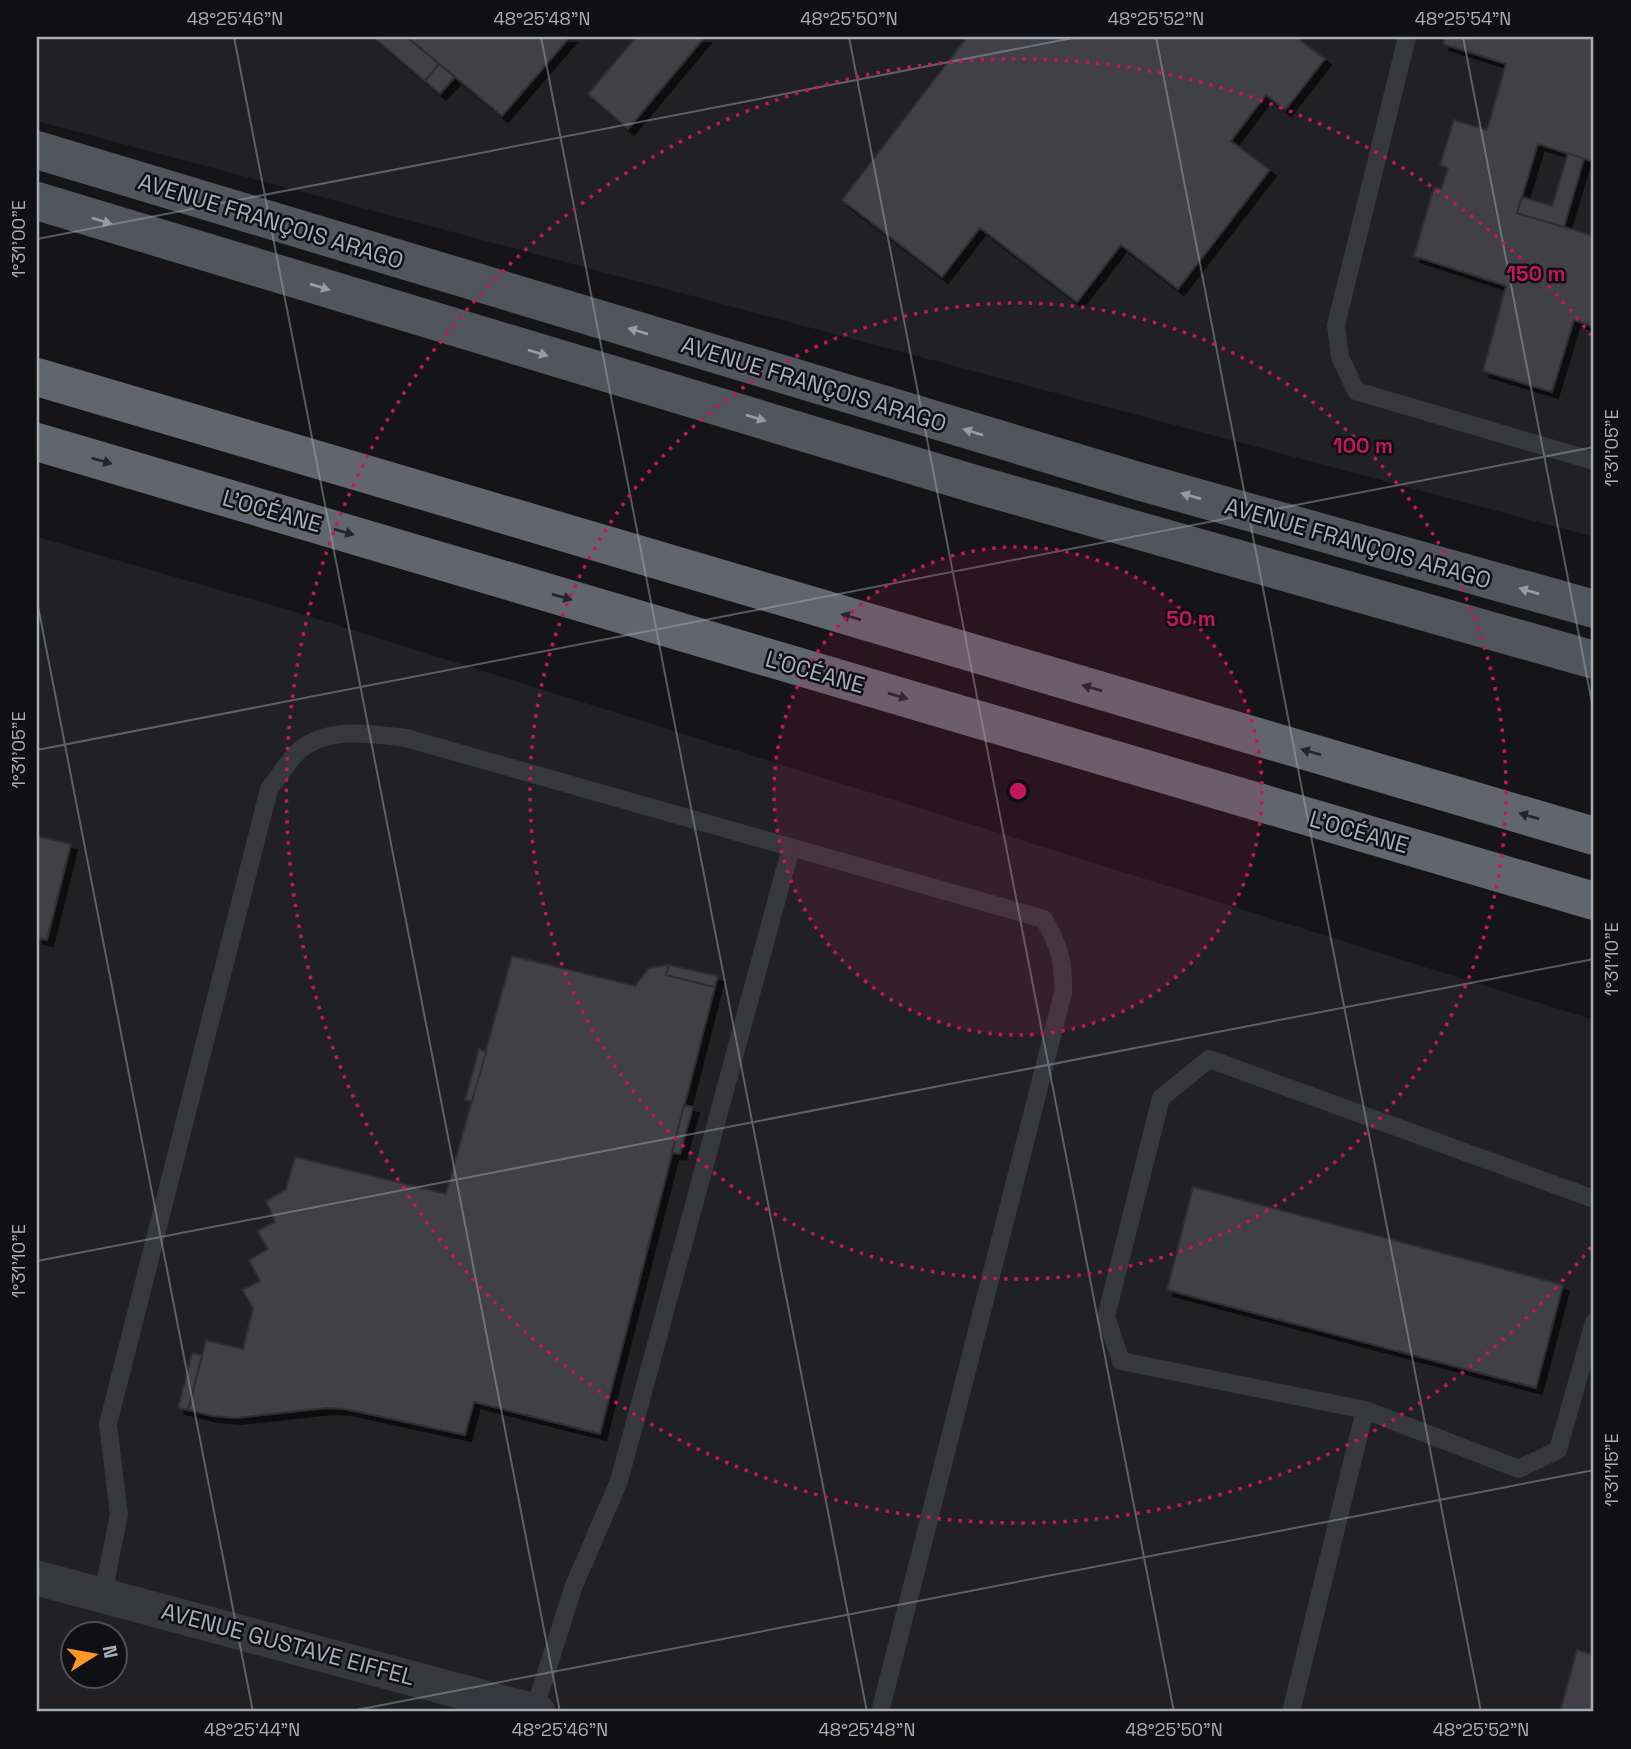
<svg xmlns="http://www.w3.org/2000/svg" width="1631" height="1749" font-family="'Space Grotesk',sans-serif">
<defs>
<filter id="shadow"><feDropShadow dx="6" dy="6" stdDeviation="0" flood-color="#0009"/></filter>
</defs>
<rect width="100%" height="100%" fill="#151517"/>
<g fill="#212124" fill-rule="evenodd">
<polygon points="37,37 1594,37 1594,537 37,121"/>
<path d="M 37,537 L 292,611 L 1594,1020 L 1594,1712 L 37,1712 ZM 74,1634 L 116,1634 L 116,1676 L 74,1676 Z"/>
</g>
<g fill="#3f4044" stroke="#2f2f33" stroke-width="2" filter="url(#shadow)">
<polygon points="373,37 407,37 439,64 425,81"/>
<polygon points="407,37 570,37 502,116"/>
<polygon points="636,37 705,37 628,129 588,94"/>
<polygon points="967,37 1296,37 1325,59 1285,110 1266,95 1231,141 1270,170 1178,289 1121,245 1077,302 980,228 942,277 842,200"/>
<polygon points="1445,37 1594,37 1594,162 1538,144 1517,213 1594,236 1594,327 1574,320 1552,392 1483,371 1506,286 1414,256 1434,187 1441,189 1448,168 1440,165 1454,120 1487,130 1506,64 1443,44"/>
<polygon points="439,64 455,77 440,94 425,81"/>
<polygon points="1568,153 1584,159 1564,227 1517,213 1522,197 1552,206"/>
<polygon points="37,836 71,844 47,940 37,938"/>
<polygon points="512,956 635,986 649,968 669,965 666,975 715,987 600,1434 474,1402 465,1435 345,1409 327,1408 235,1418 212,1416 188,1410 206,1340 243,1349 253,1308 242,1290 260,1281 249,1260 268,1249 257,1231 275,1222 266,1201 286,1189 295,1157 446,1194"/>
<polygon points="669,965 718,976 715,987 666,975"/>
<polygon points="479,1049 486,1052 472,1101 465,1100"/>
<polygon points="684,1105 693,1107 680,1154 672,1153"/>
<polygon points="1193,1187 1563,1285 1536,1388 1167,1290"/>
<polygon points="192,1353 202,1355 188,1410 178,1408"/>
<polygon points="1577,1650 1594,1655 1594,1712 1560,1712"/>
</g>
<g fill="none" stroke-linecap="round" stroke-linejoin="round">
<g stroke="#36383c" stroke-width="18">
<polyline points="1407,37 1336,325 1340,357 1356,391 1594,461"/>
<polyline points="1594,1199 1209,1059 1161,1098 1106,1317 1121,1361 1365,1410 1519,1469 1558,1450 1594,1322"/>
<path d="M 103,1594 L 119,1515 L 108,1424 L 269,789 C 279,777 288,760 300,750 C 329,726 371,734 406,738 L 1044,919 C 1059,946 1064,961 1063,993 L 880,1712"/>
<polyline points="534,1711 573,1588 619,1481 791,847"/>
<polyline points="1291,1712 1365,1410"/>
</g>
<polyline stroke="#36383c" stroke-width="35" points="37,1578 538,1712"/>
<g stroke="#51555c" stroke-width="38">
<polyline points="37,150 1138,481 1594,609"/>
<polyline points="37,201 978,485 1594,660"/>
</g>
<g stroke="#61666e" stroke-width="38">
<polyline points="37,377 1594,836"/>
<polyline points="37,442 1594,901"/>
</g>
</g>
<defs><path id="oneway-solid" d="M-6-.8H1V-3.2L6.5 0L1 3.2V.8H-6Z" transform="scale(1.75)"/></defs>
<g fill="#959ca6">
<use href="#oneway-solid" transform="translate(102 221) rotate(17)"/>
<use href="#oneway-solid" transform="translate(320 287) rotate(17)"/>
<use href="#oneway-solid" transform="translate(638 331) rotate(-163)"/>
<use href="#oneway-solid" transform="translate(538 353) rotate(17)"/>
<use href="#oneway-solid" transform="translate(756 418) rotate(17)"/>
<use href="#oneway-solid" transform="translate(973 432) rotate(-163)"/>
<use href="#oneway-solid" transform="translate(1191 496) rotate(-164)"/>
<use href="#oneway-solid" transform="translate(1529 591) rotate(-164)"/>
</g>
<g fill="#242629">
<use href="#oneway-solid" transform="translate(102 461) rotate(16)"/>
<use href="#oneway-solid" transform="translate(344 532) rotate(16)"/>
<use href="#oneway-solid" transform="translate(562 597) rotate(16)"/>
<use href="#oneway-solid" transform="translate(851 617) rotate(-164)"/>
<use href="#oneway-solid" transform="translate(1092 688) rotate(-164)"/>
<use href="#oneway-solid" transform="translate(898 696) rotate(16)"/>
<use href="#oneway-solid" transform="translate(1311 752) rotate(-164)"/>
<use href="#oneway-solid" transform="translate(1529 816) rotate(-164)"/>
</g>
<path fill="none" stroke="#a6aeb8" stroke-width="2" stroke-opacity="0.45" d="M 234,37 L 560,1712M 541,37 L 867,1712M 849,37 L 1174,1712M 1156,37 L 1481,1712M 1463,37 L 1594,713M 37,239 L 1078,37M 37,601 L 253,1712M 37,750 L 1594,447M 37,1261 L 1594,959M 346,1712 L 1594,1470"/>
<circle cx="1018" cy="791" r="244" fill="#c2185b" fill-opacity=".12"/>
<g fill="none" stroke="#c2185b" stroke-width="3.5" stroke-dasharray="3.5 7">
<circle cx="1018" cy="791" r="244"/>
<circle cx="1018" cy="791" r="488"/>
<path d="M1591 1247A732 732 0 1 1 1591 335"/>
</g>
<g text-anchor="middle" dominant-baseline="central" stroke-width="5" stroke-linejoin="round" paint-order="stroke">
<g font-size="23" fill="#a6aeb8" stroke="#101012">
<text transform="translate(271 221) rotate(17)">AVENUE FRANÇOIS ARAGO</text>
<text transform="translate(814 384) rotate(17)">AVENUE FRANÇOIS ARAGO</text>
<text transform="translate(272 511) rotate(16)">L’OCÉANE</text>
<text transform="translate(1358 543) rotate(16)">AVENUE FRANÇOIS ARAGO</text>
<text transform="translate(815 672) rotate(16)">L’OCÉANE</text>
<text transform="translate(1359 832) rotate(16)">L’OCÉANE</text>
<text transform="translate(288 1644) rotate(15)">AVENUE GUSTAVE EIFFEL</text>
</g>
</g>
<circle cx="1018" cy="791" r="10" fill="#c2185b" stroke="#101012" stroke-width="3.5"/>
<g font-size="21" text-anchor="middle" font-weight="bold" fill="#c2185b" stroke="#101012" stroke-width="5" stroke-linejoin="round" paint-order="stroke">
<text x="1536" y="281">150 m</text>
<text x="1363" y="453">100 m</text>
<text x="1191" y="626">50 m</text>
</g>
<rect width="1631" height="1749" fill="none" stroke="#101012" stroke-width="77"/>
<g transform="translate(94 1655) rotate(79)"><circle r="33" fill="#101012" stroke="#4c4f54" stroke-width="2"/>
<path d="M0-5L12 26L0 18L-12 26Z" fill="#ff9725"/>
<text y="-10" font-size="19" font-weight="bold" text-anchor="middle" fill="#a6aeb8">N</text>
</g>
<rect x="38" y="38" width="1554" height="1672" fill="none" stroke="#a6aeb8" stroke-width="2.5"/>
<g font-size="18" text-anchor="middle" fill="#a6aeb8">
<text x="235" y="25">48°25'46"N</text>
<text x="542" y="25">48°25'48"N</text>
<text x="849" y="25">48°25'50"N</text>
<text x="1156" y="25">48°25'52"N</text>
<text x="1463" y="25">48°25'54"N</text>
<text transform="translate(19 239) rotate(-90)" y="6">1°31'00"E</text>
<text transform="translate(1612 448) rotate(-90)" y="6">1°31'05"E</text>
<text transform="translate(19 750) rotate(-90)" y="6">1°31'05"E</text>
<text transform="translate(1612 959) rotate(-90)" y="6">1°31'10"E</text>
<text transform="translate(19 1261) rotate(-90)" y="6">1°31'10"E</text>
<text transform="translate(1612 1470) rotate(-90)" y="6">1°31'15"E</text>
<text x="252" y="1736">48°25'44"N</text>
<text x="560" y="1736">48°25'46"N</text>
<text x="867" y="1736">48°25'48"N</text>
<text x="1174" y="1736">48°25'50"N</text>
<text x="1481" y="1736">48°25'52"N</text>
</g>
</svg>
